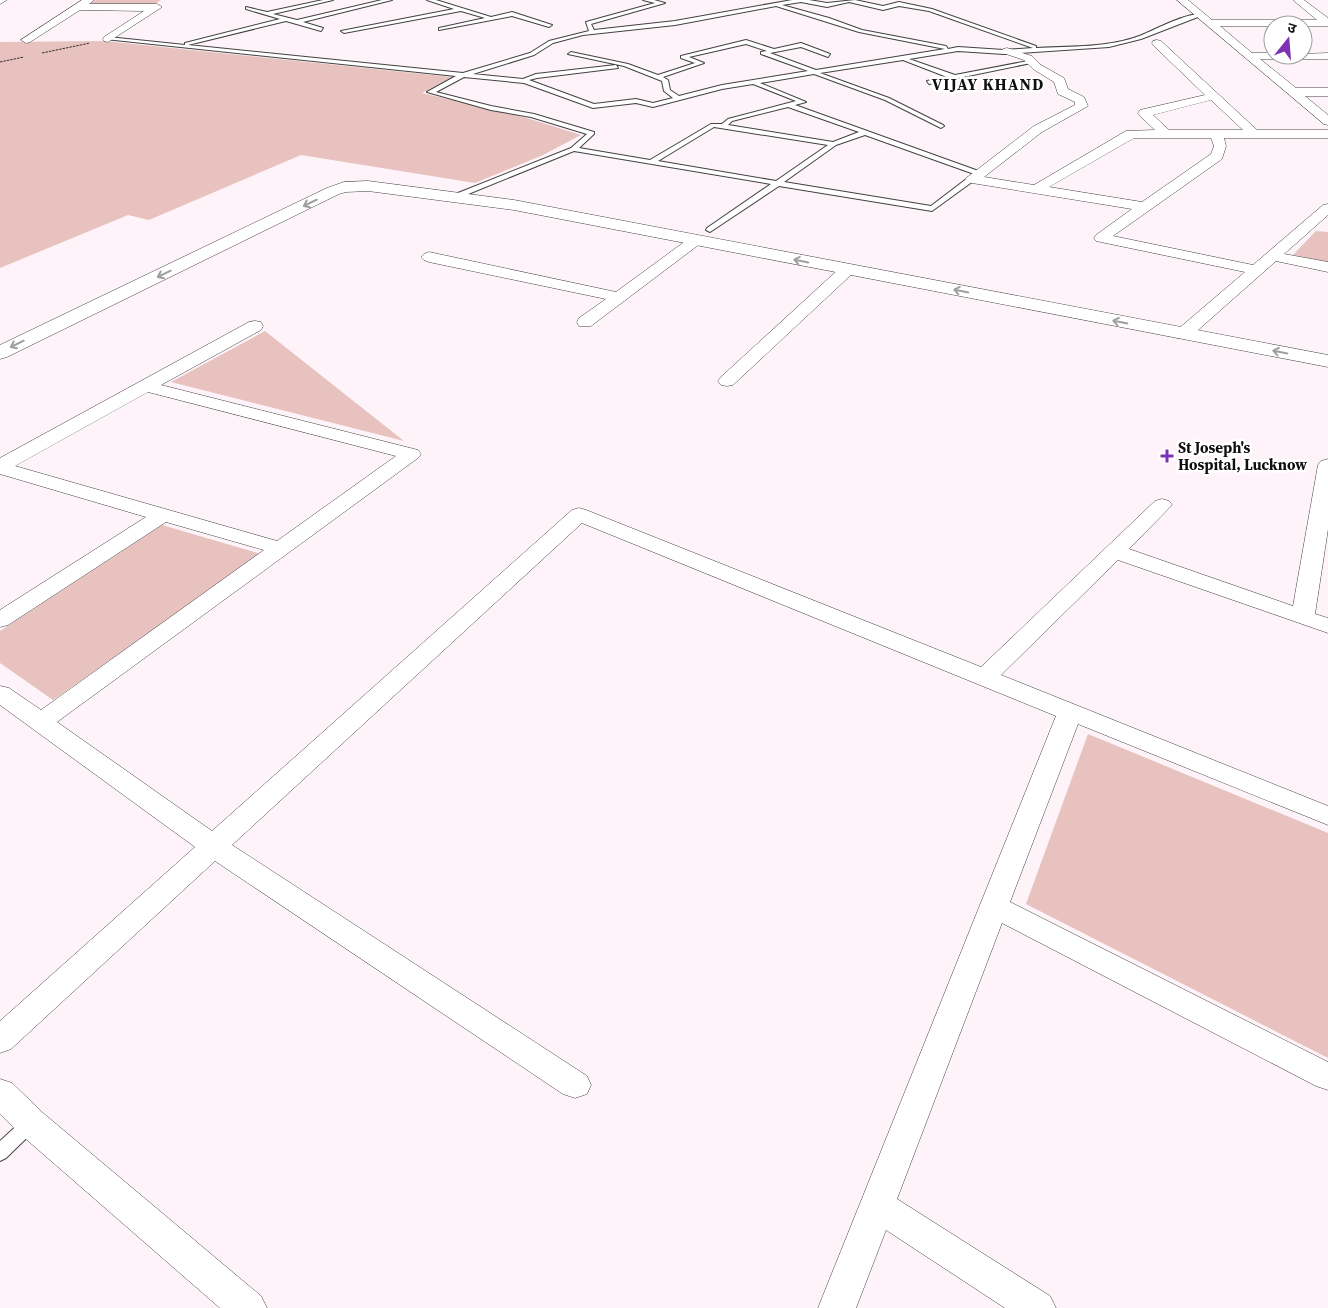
<svg xmlns="http://www.w3.org/2000/svg" width="1328" height="1308" font-family="'Source Serif 4','Noto Sans Devanagari',serif">
<rect width="100%" height="100%" fill="#fef3f9"/>
<g fill="#e7c2be">
<polygon points="95,0 161,0 152,6 88,5"/>
<polygon points="105,41 452,77 422,93 527,118 581,135 543,155 475,183 301,155 149,220 128,215 0,268 0,42"/>
<polygon points="1316,231 1328,232 1328,262 1293,255"/>
<polygon points="265,331 404,441 171,382"/>
<polygon points="162,525 261,554 53,700 0,663 0,631"/>
<polygon points="1088,734 1328,833 1328,1058 1026,904"/>
</g>
<g fill="none" stroke-linecap="round" stroke-linejoin="round">
<g stroke="#424242" stroke-width="2">
<g id="service">
<path d="M 323,0 L 333,0 L 273,14 L 297,20 L 382,0 L 392,0 L 303,22 L 323,28 L 321,31 L 286,21 L 188,45 L 463,73 L 530,53 L 549,41 L 589,31 L 586,22 L 655,3 L 643,0 L 654,0 L 665,3 L 591,24 L 594,30 L 675,21 L 792,0 L 809,0 L 827,3 L 855,0 L 883,6 L 899,2 L 932,9 L 1036,46 L 1036,48 C 1071,46 1110,48 1142,35 C 1154,30 1192,10 1203,15 L 1141,39 L 1109,47 L 1004,54 L 958,51 L 909,59 L 955,75 L 1033,60 L 1036,62 L 929,84 L 927,81 L 947,77 L 903,60 L 820,73 L 889,98 L 943,125 L 944,126 L 941,128 L 885,100 L 814,74 L 760,83 L 806,102 L 795,105 L 984,173 L 977,175 L 865,135 L 836,145 L 784,182 L 931,206 L 969,177 L 976,179 L 932,211 L 779,186 L 710,232 L 706,230 L 707,228 L 771,184 L 574,151 L 456,199 L 452,197 L 453,195 L 571,148 L 587,134 L 531,117 L 491,110 L 427,92 L 456,76 L 105,39 L 108,37 L 185,45 L 185,43 L 280,19 L 246,9 L 246,7 L 267,12 ZM 801,2 L 827,7 L 849,2 L 883,10 L 899,6 L 929,11 L 1033,48 L 1004,50 L 958,47 L 948,49 L 946,46 L 862,30 L 829,18 L 782,5 ZM 776,6 L 859,32 L 945,49 L 816,70 L 770,53 L 801,47 L 828,57 L 830,54 L 801,43 L 774,49 L 746,40 L 681,56 L 681,58 L 695,63 L 658,75 L 628,64 L 571,52 L 568,54 L 624,66 L 662,81 L 664,91 L 673,98 L 653,103 L 636,99 L 594,104 L 529,80 L 537,78 L 618,68 L 616,65 L 536,74 L 523,79 L 473,74 L 534,55 L 553,43 L 583,35 L 675,25 ZM 746,44 L 767,51 L 761,52 L 761,54 L 808,71 L 722,85 L 679,96 L 670,90 L 668,80 L 663,77 L 704,63 L 689,57 ZM 464,77 L 524,83 L 593,108 L 636,103 L 653,107 L 722,89 L 753,84 L 796,101 L 728,119 L 722,124 L 711,124 L 650,160 L 579,148 L 594,134 L 594,132 L 534,114 L 491,106 L 436,92 ZM 788,107 L 859,132 L 833,142 L 728,125 L 732,121 ZM 714,127 L 828,145 L 776,181 L 658,161 Z"/>
<polygon points="427,0 436,0 491,17 512,12 552,25 549,27 512,16 439,30 439,28 485,18 461,11 344,33 341,31 454,9"/>
<polygon points="31,1116 37,1118 40,1123 37,1128 6,1158 0,1161 0,1141 25,1118"/>
</g>
</g>
<g stroke="#424242" stroke-width="1">
<g id="minor">
<polygon points="0,0 7,0 0,4"/>
<polygon points="82,0 94,0 89,4 157,4 162,7 108,42 104,41 103,39 104,37 144,11 80,10 30,42 26,43 21,40"/>
<polygon points="1177,0 1188,0 1212,20 1317,20 1293,0 1304,0 1328,18 1328,26 1220,26 1252,53 1273,53 1273,55 1328,53 1328,59 1260,59 1296,88 1328,88 1328,96 1305,96 1328,115 1328,125 1324,124"/>
<path d="M 1157,40 L 1161,41 L 1257,130 L 1328,130 L 1328,138 L 1224,138 L 1226,146 L 1222,159 L 1113,236 L 1253,265 L 1323,205 L 1328,204 L 1328,215 L 1284,254 L 1328,262 L 1328,272 L 1276,261 L 1189,338 L 1177,338 L 1175,334 L 1177,330 L 1245,272 L 1096,241 L 1094,238 L 1096,235 L 1132,209 L 972,183 L 965,179 L 1034,126 L 1075,105 L 1075,102 L 1058,94 L 1054,82 L 1033,69 L 1024,60 L 1003,53 L 1002,51 L 1003,49 L 1007,48 L 1032,56 L 1041,65 L 1064,78 L 1068,89 L 1084,97 L 1088,106 L 1042,132 L 984,177 L 1034,185 L 1126,131 L 1155,130 L 1140,116 L 1138,113 L 1140,110 L 1205,95 L 1153,45 L 1152,43 L 1153,41 ZM 1211,100 L 1243,130 L 1169,130 L 1153,115 ZM 1134,138 L 1211,138 L 1214,146 L 1211,154 L 1142,202 L 1049,187 Z"/>
<polygon points="696,236 701,237 703,240 701,243 591,326 579,326 577,322 579,318 606,299 429,262 424,260 421,257 424,254 429,252 616,292 691,237"/>
<polygon points="847,265 853,267 855,270 853,273 733,385 727,386 721,385 718,381 721,377 841,267"/>
<path d="M 255,321 L 261,322 L 263,326 L 261,330 L 161,385 L 418,450 L 421,454 L 418,458 L 57,722 L 212,831 L 572,510 L 579,508 L 586,510 L 981,667 L 1155,501 L 1162,499 L 1169,501 L 1172,505 L 1129,549 L 1293,606 L 1318,465 L 1321,461 L 1328,459 L 1328,529 L 1315,614 L 1328,618 L 1328,633 L 1118,560 L 1001,675 L 1328,806 L 1328,825 L 1078,724 L 1010,902 L 1328,1062 L 1328,1090 L 1316,1086 L 1002,923 L 897,1199 L 1050,1296 L 1056,1308 L 1005,1308 L 886,1230 L 856,1308 L 818,1308 L 1056,716 L 582,523 L 232,845 L 587,1076 L 591,1085 L 587,1094 L 575,1098 L 563,1094 L 215,861 L 11,1049 L 0,1053 L 0,1021 L 195,847 L 0,705 L 0,686 L 9,688 L 41,710 L 264,550 L 166,522 L 8,625 L 0,627 L 0,610 L 146,517 L 0,474 L 0,458 L 249,322 ZM 148,392 L 396,456 L 277,541 L 15,466 Z"/>
<polygon points="0,1079 12,1083 43,1113 261,1296 267,1308 220,1308 19,1133 0,1114"/>
</g>
</g>
<g stroke="#424242" stroke-width="1">
<polygon id="tertiary" points="368,181 514,200 1328,355 1328,367 514,210 368,191 346,192 339,194 7,357 0,359 0,345 327,188 344,182"/>
</g>
<g stroke="#313131" stroke-width="1" stroke-dasharray="2.5 1" stroke-linecap="butt">
<polyline points="42,53 90,43"/>
<polyline points="0,62 24,57"/>
</g>
<use href="#service" fill="#fff" fill-rule="evenodd"/>
<use href="#minor" fill="#fff" fill-rule="evenodd"/>
<use href="#tertiary" fill="#fff" fill-rule="evenodd"/>
</g>
<defs><path id="oneway-shaft" d="M-6 0H5M1.5-3L5.5 0L1.5 3" fill="none" stroke-width="1.6" stroke-linecap="round" stroke-linejoin="round" transform="scale(1.25)"/></defs>
<g stroke="#9f9f9f">
<use href="#oneway-shaft" transform="translate(310 203) rotate(154)"/>
<use href="#oneway-shaft" transform="translate(801 261) rotate(-169)"/>
<use href="#oneway-shaft" transform="translate(164 274) rotate(154)"/>
<use href="#oneway-shaft" transform="translate(961 291) rotate(-169)"/>
<use href="#oneway-shaft" transform="translate(1120 322) rotate(-169)"/>
<use href="#oneway-shaft" transform="translate(17 344) rotate(154)"/>
<use href="#oneway-shaft" transform="translate(1280 352) rotate(-169)"/>
</g>
<path fill="#7d31b5" stroke="#fff" stroke-width="2" d="M1164.5 448.5h5v5h5v5h-5v5h-5v-5h-5v-5h5z"/>
<g text-anchor="middle" dominant-baseline="central" stroke-width="5" stroke-linejoin="round" paint-order="stroke">
<g font-size="15" font-weight="bold" fill="#0f0f0f" stroke="#fff" text-anchor="start">
<text x="1178" y="447">St Joseph's<tspan x="1178" dy="17">Hospital, Lucknow</tspan></text>
</g>
<g font-size="16" font-weight="bold" letter-spacing="1" fill="#0f0f0f" stroke="#fff">
<text x="988" y="84">VIJAY KHAND</text>
</g>
</g>
<g transform="translate(1288 40) rotate(17)"><circle r="24" fill="#ffffff" stroke="#9f9f9f"/>
<path d="M0-4L9 19L0 12L-9 19Z" fill="#7d31b5"/>
<text y="-8" font-size="14" font-weight="bold" text-anchor="middle" fill="#0f0f0f">उ</text>
</g>
</svg>
